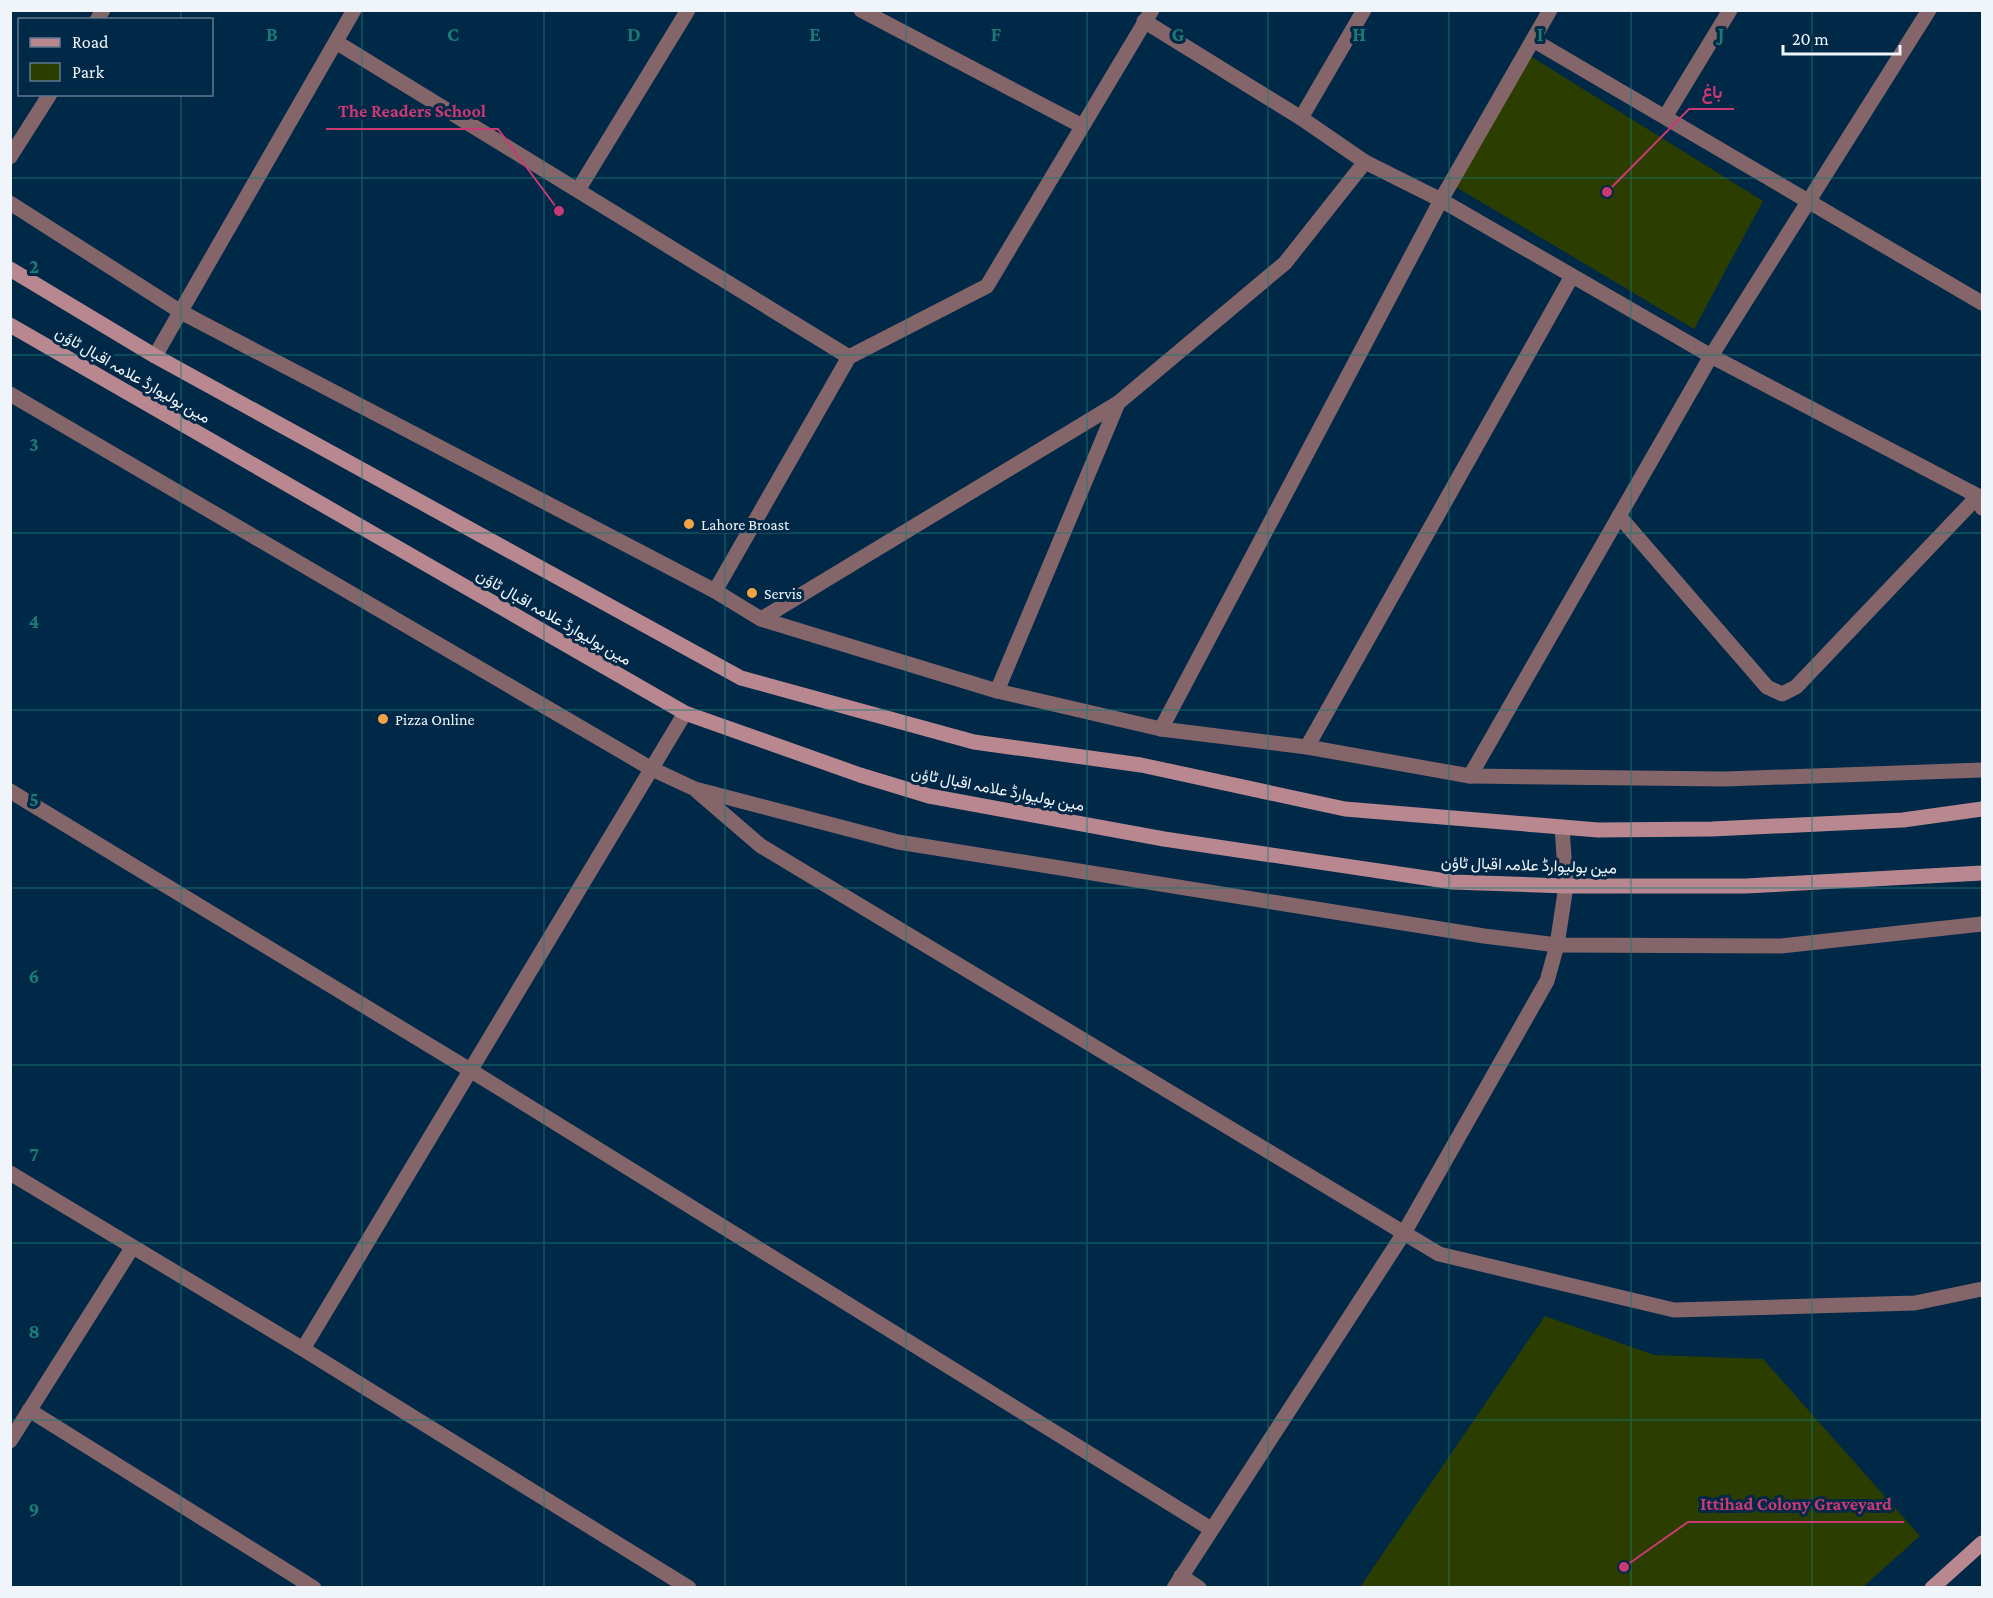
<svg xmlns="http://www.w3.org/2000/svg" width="1993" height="1598" font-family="'Crimson Pro',Vazirmatn,serif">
<rect width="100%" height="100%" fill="#002847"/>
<g fill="#2b3e00">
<polygon points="1527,54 1763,201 1694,329 1451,184"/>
<polygon points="1545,1316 1654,1355 1763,1359 1920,1536 1863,1587 1360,1587"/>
</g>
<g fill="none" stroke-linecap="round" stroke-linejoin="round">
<g stroke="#83656a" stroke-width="15">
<polyline points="861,10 1082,126"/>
<polyline points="97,20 103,10"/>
<polyline points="1144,21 1301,118 1365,162"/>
<polyline points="1533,40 1982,303"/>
<polyline points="336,42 849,357"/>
<polyline points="1665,117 1730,10"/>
<polyline points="1301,118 1364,10"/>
<polyline points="10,157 50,94"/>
<polyline points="578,190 688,10"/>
<polyline points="10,203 181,312 715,591 761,619 997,691 1161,729 1307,747 1470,776 1725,779 1982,770"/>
<polyline points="155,356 354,10"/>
<polyline points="10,394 650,768 695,789 898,842 1484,936 1557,945 1781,946 1982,924"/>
<polyline points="1619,516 1767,687 1782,694 1796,687 1978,496"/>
<polyline points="715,591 849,357 987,286 1152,10"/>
<polyline points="761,619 1118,403"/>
<polyline points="997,691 1118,403 1285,263 1365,162 1441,200 1711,356 1978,496 1982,508"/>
<polyline points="1161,729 1441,200 1550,10"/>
<polyline points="1307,747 1572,276"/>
<polyline points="1470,776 1711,356 1929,10"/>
<polyline points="10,791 470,1070 1211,1529"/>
<polyline points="697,791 761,846 1439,1254 1674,1310 1915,1303 1982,1289"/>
<polyline points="10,1173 303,1349 689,1588"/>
<polyline points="303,1349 685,713"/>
<polyline points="29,1410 314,1588"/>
<polyline points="10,1441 132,1248"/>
<polyline points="1181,1576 1199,1588"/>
<polyline points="1174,1588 1404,1233 1547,981 1557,945 1566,886 1562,827"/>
</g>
<g stroke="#b88790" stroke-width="15">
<polyline points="10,269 155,356 741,678 974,742 1141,765 1345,809 1598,830 1712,829 1903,820 1982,809"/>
<polyline points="10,325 685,713 860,775 929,796 1164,839 1453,882 1566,886 1746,886 1982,873"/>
<polyline points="1932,1588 1982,1543"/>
</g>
</g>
<path fill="none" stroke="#1a7c75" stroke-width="1.5" stroke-opacity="0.55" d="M 181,10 L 181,20M 362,10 L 362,1588M 544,10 L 544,1588M 725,10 L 725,1588M 906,10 L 906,1588M 1087,10 L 1087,1588M 1268,10 L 1268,1588M 1449,10 L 1449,1588M 1631,10 L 1631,1588M 1812,10 L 1812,1588M 181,94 L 181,1588M 10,178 L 1982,178M 10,355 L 1982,355M 10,533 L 1982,533M 10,710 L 1982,710M 10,888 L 1982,888M 10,1065 L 1982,1065M 10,1243 L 1982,1243M 10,1420 L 1982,1420"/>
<g fill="#f4a344" stroke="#002847" stroke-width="2">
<circle cx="689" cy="524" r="6"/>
<circle cx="752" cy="593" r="6"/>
<circle cx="383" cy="719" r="6"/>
</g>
<g text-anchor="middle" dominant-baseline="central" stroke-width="6" stroke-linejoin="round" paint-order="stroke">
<g font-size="16" fill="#eff5fa" stroke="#002847">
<text transform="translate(133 375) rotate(30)">مین بولیوارڈ علامہ اقبال ٹاؤن</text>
<text transform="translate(554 617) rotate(30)">مین بولیوارڈ علامہ اقبال ٹاؤن</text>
<text transform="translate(998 789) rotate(11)">مین بولیوارڈ علامہ اقبال ٹاؤن</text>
<text transform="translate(1529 865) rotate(2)">مین بولیوارڈ علامہ اقبال ٹاؤن</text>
</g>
<g font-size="16" fill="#eff5fa" stroke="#002847" text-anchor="start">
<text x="701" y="524">Lahore Broast</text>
<text x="764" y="593">Servis</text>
<text x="395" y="719">Pizza Online</text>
</g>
</g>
<g font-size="20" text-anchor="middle" font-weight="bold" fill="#1a7c75" stroke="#002847" stroke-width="6" stroke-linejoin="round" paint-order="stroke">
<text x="272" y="41">B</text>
<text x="453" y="41">C</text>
<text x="634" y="41">D</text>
<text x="815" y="41">E</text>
<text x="996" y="41">F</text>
<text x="1178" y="41">G</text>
<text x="1359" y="41">H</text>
<text x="1540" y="41">I</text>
<text x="1721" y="41">J</text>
<text x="34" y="273">2</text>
<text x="34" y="451">3</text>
<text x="34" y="628">4</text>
<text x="34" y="806">5</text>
<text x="34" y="983">6</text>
<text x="34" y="1161">7</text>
<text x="34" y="1338">8</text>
<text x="34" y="1516">9</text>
</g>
<path fill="none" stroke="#c93973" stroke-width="2" d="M1607 192L1689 109H1734M559 211L498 129H326M1624 1567L1688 1522H1904"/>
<g fill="#c93973" stroke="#002847" stroke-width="2">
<circle cx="1607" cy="192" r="6"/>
<circle cx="559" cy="211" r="6"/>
<circle cx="1624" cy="1567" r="6"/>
</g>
<g font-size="18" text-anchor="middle" font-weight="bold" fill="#c93973" stroke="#002847" stroke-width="6" stroke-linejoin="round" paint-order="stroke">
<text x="1712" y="98">باغ</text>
<text x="412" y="117">The Readers School</text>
<text x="1796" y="1510">Ittihad Colony Graveyard</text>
</g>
<rect width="1993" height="1598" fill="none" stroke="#eff5fa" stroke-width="24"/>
<rect x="18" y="18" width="195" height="78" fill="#002847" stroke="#607a8f" stroke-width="1.5"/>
<rect x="30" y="38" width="30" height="9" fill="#b88790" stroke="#607a8f" stroke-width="1.5"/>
<text x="72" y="48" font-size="18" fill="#eff5fa">Road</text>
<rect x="30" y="63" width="30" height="18" fill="#2b3e00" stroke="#607a8f" stroke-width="1.5"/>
<text x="72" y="78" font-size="18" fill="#eff5fa">Park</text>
<path d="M1783 45v9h117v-9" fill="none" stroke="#eff5fa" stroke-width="3"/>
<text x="1792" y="45" font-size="18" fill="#eff5fa" stroke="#002847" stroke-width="4.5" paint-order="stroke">20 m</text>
</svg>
